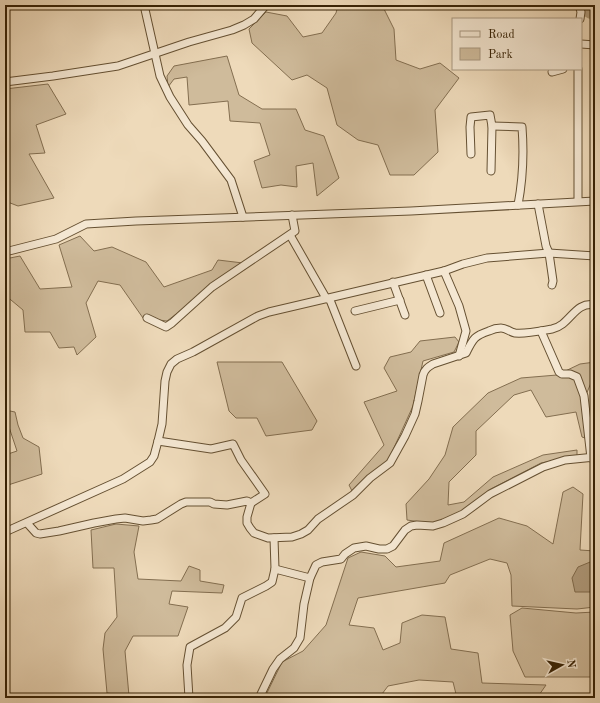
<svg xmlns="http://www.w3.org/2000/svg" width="600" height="703" font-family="'Old Standard TT',serif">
<rect width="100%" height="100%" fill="#eedaba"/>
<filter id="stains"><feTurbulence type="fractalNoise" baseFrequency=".005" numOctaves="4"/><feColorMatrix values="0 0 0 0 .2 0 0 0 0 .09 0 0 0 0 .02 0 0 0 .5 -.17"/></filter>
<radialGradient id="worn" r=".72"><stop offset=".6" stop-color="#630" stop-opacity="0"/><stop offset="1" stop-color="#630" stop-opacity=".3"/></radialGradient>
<g fill="#cfbb9b" stroke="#836e50">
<polygon points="338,5 382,5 394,29 396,60 420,69 440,63 459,78 435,110 438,152 414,175 390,175 378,145 358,140 337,125 327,88 307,75 292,80 252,43 249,29 266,12 287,16 303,37 322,33 336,13"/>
<polygon points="227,56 239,95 262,109 296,109 305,130 324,136 339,178 317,196 313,163 296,166 297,187 281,185 262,188 254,161 270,155 260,123 230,121 228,101 189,105 187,77 174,79 168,87 167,76 174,66"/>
<polygon points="48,84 66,114 36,125 45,153 29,154 54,198 18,206 5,201 5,89"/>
<polygon points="80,236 94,251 112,247 146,262 164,287 212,270 218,260 243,263 167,321 143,318 120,285 98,281 86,303 96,337 77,355 74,347 59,348 50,332 25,332 23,310 5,295 5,259 20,256 40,289 72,287 59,245"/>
<polygon points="455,337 459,342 454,352 423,361 413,406 387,463 352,491 349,485 384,445 364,402 397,391 384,368 390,357 411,352 420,341"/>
<polygon points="217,362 282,362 317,421 312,430 266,436 257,418 236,418 229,411"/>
<polygon points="595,362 595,373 586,395 591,440 582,437 576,412 546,417 531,390 514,395 476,431 476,455 449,482 448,505 464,502 493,477 543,455 577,450 577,456 541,463 491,489 456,515 435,524 407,520 406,504 429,479 445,455 453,427 488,393 521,378 557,375 580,364"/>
<polygon points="5,410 15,412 18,425 23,438 39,447 42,474 5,486 5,455 17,451 9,427 5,425"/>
<polygon points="573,487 583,494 580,550 595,551 595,607 577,609 512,606 511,575 507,563 490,559 450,575 445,583 358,598 349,625 374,628 383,650 400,643 402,623 422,615 445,617 451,649 478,653 482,683 546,685 537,698 457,698 453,682 419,680 388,686 382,694 382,698 266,698 265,697 282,662 303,651 326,625 348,558 361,552 385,556 396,567 440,561 444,543 499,518 527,526 553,544 563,492"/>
<polygon points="116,524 139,526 134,552 138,579 181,581 189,566 200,570 200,581 224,585 222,593 172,591 169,604 188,607 178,636 133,636 125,651 129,696 107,693 103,649 105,633 117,617 114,568 93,568 91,530"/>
<polygon points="522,608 576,613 595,612 595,677 525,677 513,651 510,615"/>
</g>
<polygon fill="#b09b7c" stroke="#806b4c" points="595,560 595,592 575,592 572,578 578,567"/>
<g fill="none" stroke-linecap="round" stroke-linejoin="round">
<polyline stroke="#b09b7c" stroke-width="12" points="583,5 584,9 591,13 595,13"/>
<g stroke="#655032" stroke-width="9">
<g id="minor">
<polyline points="144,5 160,76 170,97 188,125 202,141 231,180 243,217"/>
<polyline points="579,5 581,12 580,19"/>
<polyline points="581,44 595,45"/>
<polyline points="552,72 563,69"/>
<polyline points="5,82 53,76 118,66 189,42 232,30 244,25 254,19 266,5"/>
<path d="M 492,126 L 522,127 C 524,153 523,179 518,205"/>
<polyline points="471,154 470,127 471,117 490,115 492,126 491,171"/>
<polyline points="578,201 578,69"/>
<polyline points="538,204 546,246 549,253 553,281 552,285"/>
<polyline points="290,235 326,298 330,300 356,366"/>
<polyline points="5,252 56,239 86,224 136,221 411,211 595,201"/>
<polyline points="444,271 459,306 466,331 459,356"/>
<polyline points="426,275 440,313"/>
<polyline points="393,282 405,315"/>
<polyline points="355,311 400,300"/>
<polyline points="147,318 166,327 172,323 212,287 295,231 292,215"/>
<polyline points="541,331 559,372 562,374 570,374 577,377 584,396 591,458"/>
<polyline points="158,441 211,449 233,444 241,460 265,494 251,503"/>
<path d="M 27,523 L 36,533 L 40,534 L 59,531 L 94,523 L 116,519 L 125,518 L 143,521 L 151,520 L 157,519 L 181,504 L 186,502 L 210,502 L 214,504 L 227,505 L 247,501 L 251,503 L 247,517 L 247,523 L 250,528 L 254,533 L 268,538 L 292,537 L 301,534 L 308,530 L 318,519 L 353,495 L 370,478 L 390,463 L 405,436 L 415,414 L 418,401 L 423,375 C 425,369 428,367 433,364 L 466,353 C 473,339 474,336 489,331 C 493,329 497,328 501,328 C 506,328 510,332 515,333 C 527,334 540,331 552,329 C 571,325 574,301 595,305"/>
<polyline points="5,532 123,479 150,462 154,456 158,441 162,424 165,381 167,372 171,364 177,359 193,352 258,316 269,312 444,271 463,264 487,258 549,253 595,256"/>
<polyline points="274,538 275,569"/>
<polyline points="189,698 187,665 190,647 225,628 236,617 242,598 266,586 272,582 275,569 310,578"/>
<polyline points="260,698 261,694 273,669 280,659 294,648 300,638 304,604 310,578 316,565 322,562 341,559 345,554 354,548 366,546 379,549 387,549 393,546 405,530 411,526 417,525 433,526 443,523 463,514 490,494 543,467 565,460 595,457"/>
</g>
</g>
<use href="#minor" stroke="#f4e7d2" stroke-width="7"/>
</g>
<rect width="600" height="703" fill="none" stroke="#eedaba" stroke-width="20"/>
<rect x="6" y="6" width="588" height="691" fill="none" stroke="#372205" stroke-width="2"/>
<rect x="10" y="10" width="580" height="683" fill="none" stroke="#372205"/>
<rect x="452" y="18" width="130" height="52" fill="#f4e7d2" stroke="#a89880"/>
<rect x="460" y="31" width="20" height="6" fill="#f4e7d2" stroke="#a89880"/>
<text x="488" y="38" font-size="12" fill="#372205">Road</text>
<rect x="460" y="48" width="20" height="12" fill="#cfbb9b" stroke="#a89880"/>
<text x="488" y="58" font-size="12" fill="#372205">Park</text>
<g transform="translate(562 665) rotate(82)" stroke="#f4e7d2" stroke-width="3" paint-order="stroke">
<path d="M0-3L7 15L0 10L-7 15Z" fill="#372205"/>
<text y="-6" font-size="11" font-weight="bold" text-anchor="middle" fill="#372205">N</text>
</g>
<rect width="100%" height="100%" filter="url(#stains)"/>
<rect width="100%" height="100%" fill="url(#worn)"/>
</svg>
